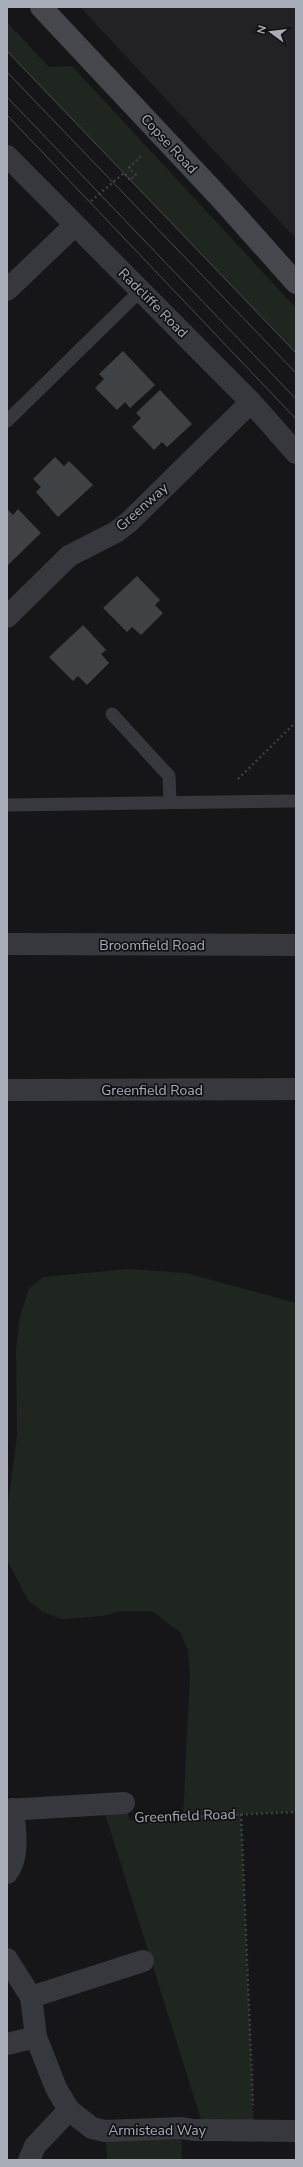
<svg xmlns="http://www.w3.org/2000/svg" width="303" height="2167" font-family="'Nunito Sans',sans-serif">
<rect width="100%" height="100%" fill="#161618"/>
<polygon fill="#222225" points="80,7 296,7 296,238 286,228"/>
<g fill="#1e261f">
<polygon points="7,22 49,67 72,66 296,308 296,353 7,51"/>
<polygon points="128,1269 186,1273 296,1303 296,1812 241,1814 254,2131 204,2129 102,1804 124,1803 130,1820 183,1817 190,1675 188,1650 180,1632 152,1611 121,1611 103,1616 61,1619 43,1612 28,1600 7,1560 7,1511 17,1436 16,1351 20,1316 29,1289 43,1277"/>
<polygon points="181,2128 182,2160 107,2160 105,2131"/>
</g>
<g fill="#404145">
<polygon points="123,351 155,385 130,408 125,402 117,410 95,388 104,379 99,374"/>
<polygon points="160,390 192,424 167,447 162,442 154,450 132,427 141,418 136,413"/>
<polygon points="55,457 64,466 69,461 93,485 58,517 36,492 41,487 33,479"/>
<polygon points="7,509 13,515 18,509 41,533 7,566"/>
<polygon points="137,576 160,600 155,605 163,613 141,635 132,627 127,632 103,608"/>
<polygon points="83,625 106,650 101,654 109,663 87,685 78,676 73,681 49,657"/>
</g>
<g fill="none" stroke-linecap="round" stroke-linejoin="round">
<g stroke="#3d3f44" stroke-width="2.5" stroke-dasharray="2 3" stroke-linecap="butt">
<polyline points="91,201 124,173 130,180 136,175 129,168 142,155"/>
<polyline points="238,779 296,722"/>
<polyline points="241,1814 253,2105"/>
<polyline points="146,1819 296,1812"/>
</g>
<g stroke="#37383d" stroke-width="13">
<polyline points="7,421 141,290"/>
<polyline points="112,714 169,776 170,801"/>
<polyline points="7,805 296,801"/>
</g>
<g stroke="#37383d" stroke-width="22">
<polyline points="7,156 251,402 296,453"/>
<polyline points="7,290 75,225"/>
<polyline points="7,617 69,556 116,532 129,522 251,402"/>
<polyline points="7,944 296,945"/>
<polyline points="7,1090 296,1089"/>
<polyline points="7,1810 124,1803"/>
<path d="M 7,1873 C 20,1857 15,1829 13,1809"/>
<polyline points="7,1959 31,1997 36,2037 56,2088 69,2110 92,2128 105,2131 181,2128 194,2130 296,2131"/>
<polyline points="31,1997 143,1961"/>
<polyline points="7,2044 36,2037"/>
<polyline points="29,2160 35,2146 69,2110"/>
</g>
<polyline stroke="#45474d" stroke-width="22" points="41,7 222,200 296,283"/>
<g stroke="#4a4c52" stroke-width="1">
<polyline points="7,51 296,353"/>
<polyline points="7,72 296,373"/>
<polyline points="7,97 296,399"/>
<polyline points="7,115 296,419"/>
</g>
</g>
<g text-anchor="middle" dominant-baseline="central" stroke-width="3.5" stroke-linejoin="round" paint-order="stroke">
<g font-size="14" fill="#a8adb8" stroke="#111113">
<text transform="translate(169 144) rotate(47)">Copse Road</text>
<text transform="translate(153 303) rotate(45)">Radcliffe Road</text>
<text transform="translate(142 507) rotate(-42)">Greenway</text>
<text x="152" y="945">Broomfield Road</text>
<text x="152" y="1090">Greenfield Road</text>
<text transform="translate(185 1816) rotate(-2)">Greenfield Road</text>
<text x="157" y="2130">Armistead Way</text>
</g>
</g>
<rect width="303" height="2167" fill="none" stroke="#a8adb8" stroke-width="16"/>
<g transform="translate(271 32) rotate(285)" stroke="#111113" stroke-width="3" paint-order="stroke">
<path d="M0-3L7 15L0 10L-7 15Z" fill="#a8adb8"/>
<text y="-6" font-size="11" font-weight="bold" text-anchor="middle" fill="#a8adb8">N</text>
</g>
</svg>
